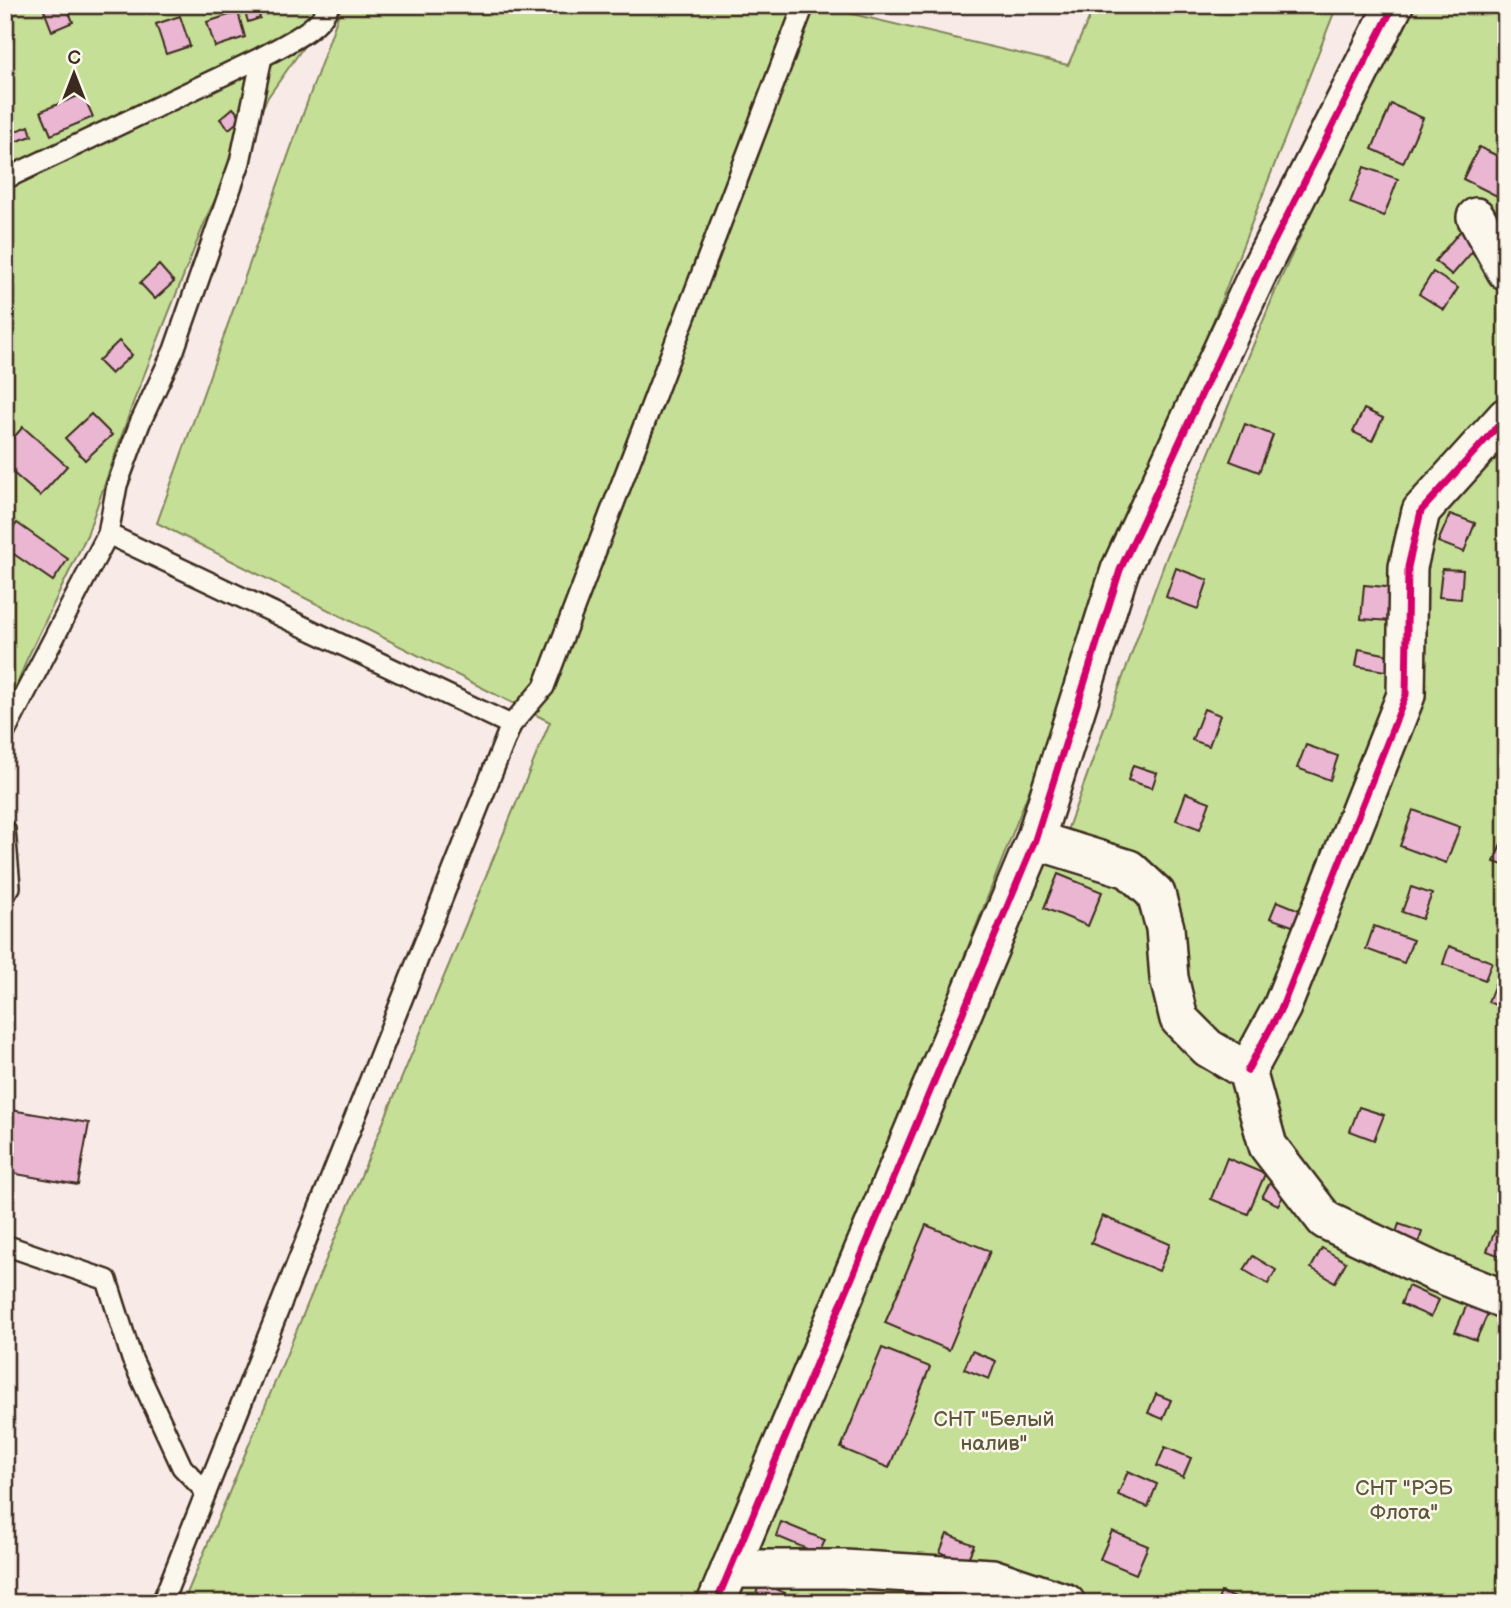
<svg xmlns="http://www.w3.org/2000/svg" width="1511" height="1608" font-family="'Balsamiq Sans',sans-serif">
<rect width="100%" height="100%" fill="#f8eae7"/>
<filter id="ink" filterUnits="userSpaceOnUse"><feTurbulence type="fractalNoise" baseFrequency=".0143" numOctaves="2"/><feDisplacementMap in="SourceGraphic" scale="14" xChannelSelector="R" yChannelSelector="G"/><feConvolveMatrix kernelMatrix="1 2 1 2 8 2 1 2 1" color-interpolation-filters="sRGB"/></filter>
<g filter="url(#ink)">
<g fill="#c5df96" stroke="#80845a" stroke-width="2">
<polygon points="5,5 333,5 268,97 208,214 133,403 87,535 27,659 5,716"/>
<polygon points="342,5 814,5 1068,65 1095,5 1337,5 711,1603 183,1603 550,722 157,523"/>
<polygon points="1400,5 1506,5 1506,1603 738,1603 1022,904 1065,836 1167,556 1277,287 1357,112"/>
</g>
<g fill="#eab6d2" stroke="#3b2a1e" stroke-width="2">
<polygon points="42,5 66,5 73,22 52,31"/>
<polygon points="243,5 256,5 260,18 248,22"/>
<polygon points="238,12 245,37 215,47 207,22"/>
<polygon points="180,16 190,46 166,54 156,24"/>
<polygon points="83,94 93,117 51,135 41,111"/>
<polygon points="1391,104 1423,118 1403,163 1372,149"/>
<polygon points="233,108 242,118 229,129 220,119"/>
<polygon points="29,126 32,136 5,145 5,135"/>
<polygon points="1479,147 1506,160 1506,190 1501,198 1463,179"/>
<polygon points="1364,167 1398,179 1384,216 1350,203"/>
<polygon points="1462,229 1479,244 1452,275 1435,261"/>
<polygon points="159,265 174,282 155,299 140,283"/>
<polygon points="1433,272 1458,288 1444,310 1419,294"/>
<polygon points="119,341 132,355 111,374 98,361"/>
<polygon points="1364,409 1383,418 1372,441 1353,432"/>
<polygon points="91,414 112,435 85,460 65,438"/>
<polygon points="1245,424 1273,435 1259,472 1230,461"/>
<polygon points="23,427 67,466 40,496 5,466 5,447"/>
<polygon points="1450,514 1475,523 1464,552 1438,542"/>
<polygon points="17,523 68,559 53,581 5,548 5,539"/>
<polygon points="1176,568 1208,580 1198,609 1166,597"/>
<polygon points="1442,569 1463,570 1461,599 1439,597"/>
<polygon points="1364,585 1396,588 1393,621 1361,619"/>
<polygon points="1359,649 1394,656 1391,672 1356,666"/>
<polygon points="1204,709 1220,715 1209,746 1192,740"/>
<polygon points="1306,745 1338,756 1330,780 1297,768"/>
<polygon points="1133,765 1157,773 1152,788 1128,780"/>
<polygon points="1186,793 1210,802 1200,829 1176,820"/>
<polygon points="1413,810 1460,827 1446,863 1400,846"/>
<polygon points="1505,834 1506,834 1506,866 1494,862"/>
<polygon points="1058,874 1102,892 1088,926 1044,908"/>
<polygon points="1411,887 1432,894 1422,919 1402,912"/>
<polygon points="1277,901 1302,911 1295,927 1270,918"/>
<polygon points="1374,926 1413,940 1404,963 1366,949"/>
<polygon points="1449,946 1492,962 1485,980 1443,964"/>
<polygon points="1495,984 1506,988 1506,1009 1488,1002"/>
<polygon points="1359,1107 1384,1115 1374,1140 1350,1131"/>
<polygon points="5,1109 89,1123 78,1185 5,1172"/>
<polygon points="1227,1158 1265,1174 1248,1214 1211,1199"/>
<polygon points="1276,1172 1292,1180 1278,1205 1262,1197"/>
<polygon points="1102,1216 1170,1244 1159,1271 1091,1243"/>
<polygon points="1399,1224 1422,1232 1415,1252 1392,1244"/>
<polygon points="926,1225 990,1251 949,1350 885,1323"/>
<polygon points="1495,1231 1506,1235 1506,1258 1487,1251"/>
<polygon points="1322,1248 1346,1262 1335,1282 1311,1268"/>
<polygon points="1253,1256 1276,1270 1268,1284 1244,1270"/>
<polygon points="1408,1286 1439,1300 1431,1317 1401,1304"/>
<polygon points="1469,1300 1490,1309 1476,1340 1455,1332"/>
<polygon points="882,1348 930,1367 889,1468 841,1448"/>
<polygon points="972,1351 996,1361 989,1379 964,1369"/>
<polygon points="1156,1394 1171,1400 1163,1419 1148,1413"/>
<polygon points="1165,1447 1191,1458 1183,1477 1157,1466"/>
<polygon points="1128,1471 1157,1484 1148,1507 1118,1495"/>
<polygon points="781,1522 825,1540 819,1554 776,1536"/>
<polygon points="1112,1531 1148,1546 1136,1574 1100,1559"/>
<polygon points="947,1534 974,1545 966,1563 940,1552"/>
<polygon points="760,1583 785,1593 781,1603 753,1602"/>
<polygon points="1221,1592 1247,1603 1217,1603"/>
</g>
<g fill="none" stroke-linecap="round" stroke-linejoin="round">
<g stroke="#3b2a1e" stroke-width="24">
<g id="lane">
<path d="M 5,179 L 262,57 C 283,45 321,29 329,5"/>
<polyline points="511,725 544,687 804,5"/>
<polyline points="5,732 108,534"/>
<polyline points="5,830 10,887 5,894"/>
<polyline points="5,1245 107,1280 132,1359 182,1467 206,1492"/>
<polyline points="162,1603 511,725 108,534 117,485 140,423 174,350 240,162 262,57"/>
</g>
</g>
<g stroke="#3b2a1e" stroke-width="42">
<g id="street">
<polyline points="1476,217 1506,271"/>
<polyline points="1035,840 1129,869 1156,894 1165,928 1169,978 1179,1019 1208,1048 1247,1071 1268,1146 1325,1220 1435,1272 1506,1300"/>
<polyline points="1247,1071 1282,1007 1406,695 1408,567 1421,511 1506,417"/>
<polyline points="730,1569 844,1569 992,1578 1066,1603"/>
<polyline points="716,1603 1035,840 1120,570 1258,273 1394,5"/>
</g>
</g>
<use href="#lane" stroke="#fbf7ec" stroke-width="19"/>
<use href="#street" stroke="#fbf7ec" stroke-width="37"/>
<g stroke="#fbf7ec" stroke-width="11">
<g id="cycleway">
<polyline points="1247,1071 1282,1007 1406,695 1408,567 1421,511 1506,417"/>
<polyline points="716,1603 1035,840 1120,570 1258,273 1394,5"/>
</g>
</g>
<use href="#cycleway" stroke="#d6006c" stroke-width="7"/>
</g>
</g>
<g text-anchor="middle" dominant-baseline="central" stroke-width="5" stroke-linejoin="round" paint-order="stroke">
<g font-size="21" fill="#5e573c" stroke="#fbf7ec">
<text x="994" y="1419">СНТ "Белый<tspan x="994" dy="24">налив"</tspan></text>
<text x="1404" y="1488">СНТ "РЭБ<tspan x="1404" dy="24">Флота"</tspan></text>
</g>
</g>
<rect width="1511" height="1608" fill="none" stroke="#fbf7ec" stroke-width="28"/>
<rect x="14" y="14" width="1483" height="1580" fill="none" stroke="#3b2a1e" stroke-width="2.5" filter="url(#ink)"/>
<g transform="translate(74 74)" stroke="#fbf7ec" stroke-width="5" paint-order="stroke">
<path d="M0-5L12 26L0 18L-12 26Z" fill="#3b2a1e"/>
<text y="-10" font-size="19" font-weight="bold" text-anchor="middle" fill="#3b2a1e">С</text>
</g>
</svg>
